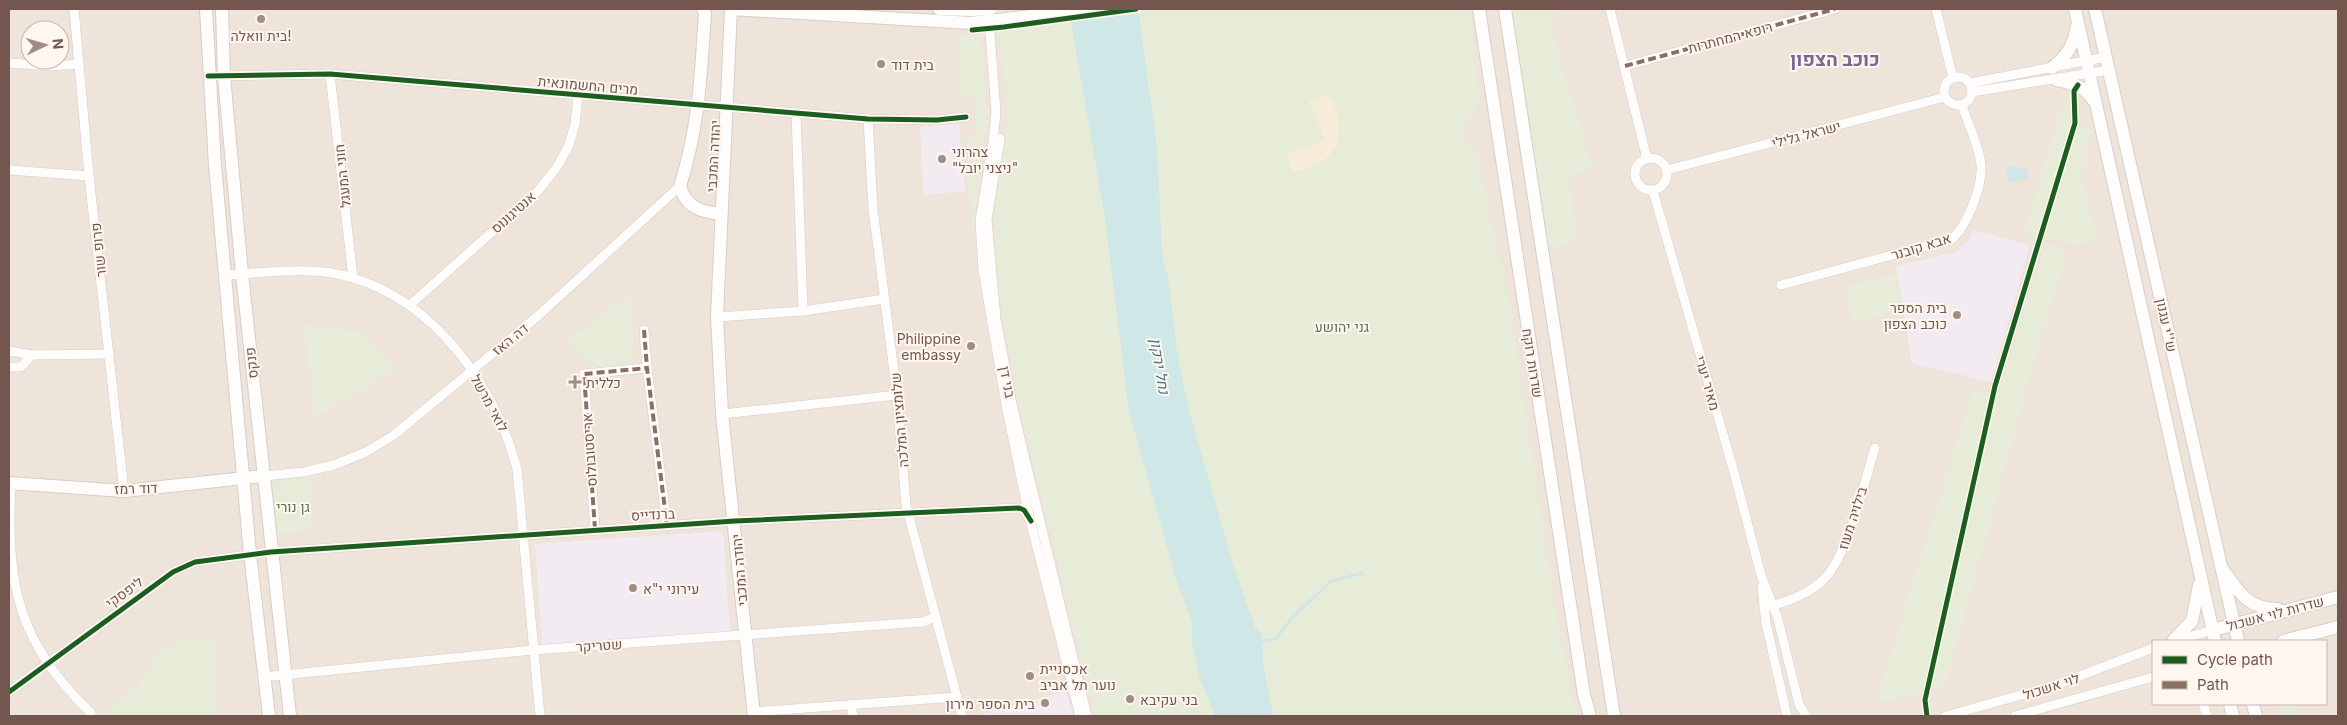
<svg xmlns="http://www.w3.org/2000/svg" width="2347" height="725" font-family="Inter,Heebo,sans-serif">
<rect width="100%" height="100%" fill="#f7f2ec"/>
<path fill="#efe4da" fill-rule="evenodd" d="M 9,9 L 2338,9 L 2338,716 L 9,716 ZM 30,30 L 60,30 L 60,60 L 30,60 ZM 2153,641 L 2326,641 L 2326,704 L 2153,704 Z"/>
<g fill="#f3ebf2">
<polygon points="959,124 965,191 923,195 920,127"/>
<polygon points="1973,230 2030,245 1991,382 1912,363 1896,266 1956,252 1969,240"/>
<polygon points="723,531 730,632 542,644 535,544"/>
<polygon points="1066,691 1073,716 976,716"/>
</g>
<g fill="#e6ecd8">
<polygon points="994,9 1069,9 1106,225 1129,411 1176,579 1192,621 1192,643 1200,678 1215,716 1096,716 1018,403 1002,315 996,266 994,214 1008,123 1006,88"/>
<polygon points="1138,9 1466,9 1471,23 1479,101 1465,127 1466,144 1475,151 1479,159 1497,254 1503,264 1556,614 1576,716 1273,716 1263,663 1262,635 1255,627 1234,568 1189,411 1177,352 1168,278 1162,255 1157,147"/>
<polygon points="1509,9 1558,9 1550,26 1593,168 1569,177 1577,241 1547,250"/>
<polygon points="981,34 987,115 973,231 966,139 977,138 973,95 961,96 958,36"/>
<polygon points="2064,97 2069,102 2071,125 2093,127 2092,138 2086,144 2086,164 2080,166 2097,242 2073,244 2024,232"/>
<polygon points="2046,243 2067,250 2030,377 1946,683 1915,695 1875,703 1973,391 1998,393"/>
<polygon points="1895,274 1904,309 1854,322 1844,287"/>
<polygon points="630,295 635,363 593,369 567,341"/>
<polygon points="304,324 361,333 396,368 314,418"/>
<polygon points="310,477 314,530 276,533 273,481"/>
<polygon points="180,641 215,641 219,716 100,716 137,688 158,654"/>
<polygon points="2277,704 2297,704 2300,716 2280,716"/>
</g>
<path fill="#f7ecd7" d="M 1328,94 C 1352,134 1338,164 1293,172 L 1286,155 L 1325,140 L 1309,101 Z"/>
<g fill="#cfe7e6">
<polygon points="1069,9 1138,9 1157,147 1162,255 1168,278 1177,352 1189,411 1234,568 1255,627 1262,634 1263,663 1273,716 1215,716 1200,678 1192,643 1192,621 1176,579 1129,411 1106,225"/>
<polygon points="2017,166 2018,169 2027,168 2029,179 2009,183 2006,168"/>
</g>
<polygon fill="#f7f2ec" points="1066,9 1140,9 1141,13 1069,22"/>
<g fill="none" stroke-linecap="round" stroke-linejoin="round">
<polyline stroke="#cfe7e6" stroke-width="3" points="1259,642 1275,639 1294,616 1330,582 1362,573"/>
<g stroke="#d6cdc9" stroke-width="10">
<g id="street">
<polyline points="74,9 89,176 124,491"/>
<polyline points="1610,9 1647,159"/>
<polyline points="1936,9 1953,78"/>
<polyline points="990,33 996,112 993,143 980,220 983,270 1007,410 1029,516 1080,716"/>
<polyline points="9,63 52,66 79,64"/>
<polyline points="1625,66 1835,9"/>
<polyline points="330,74 353,278"/>
<polyline points="219,76 330,74 868,119 937,120 966,117"/>
<circle cx="1958" cy="91" r="14"/>
<polyline points="1970,83 2106,57"/>
<polyline points="1972,92 2109,70"/>
<polyline points="796,113 803,311"/>
<polyline points="868,119 873,209 897,395 906,505 962,716"/>
<polyline points="1000,139 987,220 996,319 1013,409 1087,716"/>
<circle cx="1651" cy="174" r="16"/>
<polyline points="9,170 89,176"/>
<polyline points="1667,170 1945,97"/>
<polyline points="1653,191 1734,472 1761,575 1778,619 1799,704 1806,716"/>
<path d="M 225,275 C 266,273 313,265 353,278 C 437,303 496,388 517,469 L 540,716"/>
<path d="M 1781,285 L 1952,239 C 1967,226 1983,185 1981,165 C 1979,145 1968,124 1962,105"/>
<polyline points="410,305 538,191 557,167 569,145 575,124 578,96"/>
<polyline points="717,317 803,311 885,299"/>
<polyline points="644,330 647,368 667,525"/>
<polyline points="9,351 32,355"/>
<polyline points="9,367 21,367 32,355 109,354"/>
<polyline points="722,414 897,395"/>
<polyline points="263,476 304,472 334,465 366,452 394,435 539,315 680,186"/>
<path d="M 11,483 C 6,583 17,642 91,713"/>
<polyline points="595,529 584,374 647,368"/>
<polyline points="1762,587 1766,623 1787,716"/>
<path d="M 1764,608 C 1786,602 1811,594 1826,577 C 1849,551 1864,483 1875,448"/>
<polyline points="2175,641 2213,630"/>
<polyline points="263,677 533,650 923,622 935,617"/>
<polyline points="9,692 173,572 195,562 271,552 735,521 1019,508 1024,510 1031,521"/>
<polyline points="851,704 853,716"/>
<polyline points="2203,704 2207,716"/>
<polyline points="753,712 956,697"/>
<polyline points="1946,716 2056,685 2153,648"/>
<polyline points="2015,716 2153,677"/>
</g>
</g>
<g stroke="#d6cec9" stroke-width="14">
<g id="secondary">
<polyline points="206,9 215,165 250,554 269,716"/>
<polyline points="222,9 224,76 242,274 290,716"/>
<path d="M 703,9 L 705,13 C 701,74 699,127 680,186 C 685,207 701,212 721,214"/>
<polyline points="731,9 717,317 722,414 754,716"/>
<polyline points="731,9 971,23"/>
<polyline points="939,9 970,10"/>
<polyline points="1479,9 1584,695 1590,716"/>
<polyline points="1505,9 1614,716"/>
<polyline points="2075,9 2215,641"/>
<polyline points="2095,9 2238,641"/>
<path d="M 2052,68 C 2067,56 2074,45 2077,26"/>
<path d="M 2057,80 C 2073,83 2085,87 2094,101"/>
<polyline points="9,483 124,491 263,476"/>
<path d="M 2224,571 C 2239,593 2249,609 2278,609"/>
<polyline points="2213,630 2338,597"/>
<polyline points="2173,641 2192,621 2199,585"/>
<polyline points="2283,641 2338,627"/>
<polyline points="2230,704 2233,716"/>
<polyline points="2253,704 2256,716"/>
</g>
</g>
<use href="#street" stroke="#fefdfc" stroke-width="9"/>
<use href="#secondary" stroke="#fefdfc" stroke-width="12"/>
<g stroke="#d6cec9" stroke-width="14" stroke-linecap="butt">
<g id="secondary-bridge">
<polyline points="970,10 990,9"/>
<polyline points="971,23 1091,9"/>
</g>
</g>
<use href="#secondary-bridge" stroke="#fefdfc" stroke-width="12"/>
<g stroke="#8d6e63" stroke-width="4" stroke-dasharray="8 4" stroke-linecap="butt">
<polyline points="1625,66 1835,9"/>
<polyline points="644,330 647,368 667,525"/>
<polyline points="595,529 584,374 647,368"/>
</g>
<g stroke="#fef6ef" stroke-width="8">
<g id="cycleway">
<polyline points="972,30 1004,27 1136,9"/>
<polyline points="208,76 330,74 868,119 937,120 966,117"/>
<polyline points="9,692 173,572 195,562 271,552 735,521 1019,508 1024,510 1031,521"/>
<polyline points="1927,716 1925,700 1995,386 2075,123 2074,91 2078,85"/>
</g>
</g>
<use href="#cycleway" stroke="#1b5e20" stroke-width="5"/>
</g>
<g fill="#a18d85" stroke="#fef6ef" stroke-width="2">
<circle cx="261" cy="19" r="5"/>
<circle cx="881" cy="64" r="5"/>
<circle cx="942" cy="159" r="5"/>
<circle cx="1957" cy="315" r="5"/>
<circle cx="971" cy="346" r="5"/>
<path d="M572.5 374.5h5v5h5v5h-5v5h-5v-5h-5v-5h5z"/>
<circle cx="633" cy="588" r="5"/>
<circle cx="1030" cy="676" r="5"/>
<circle cx="1130" cy="699" r="5"/>
<circle cx="1045" cy="703" r="5"/>
</g>
<g text-anchor="middle" dominant-baseline="central" stroke-width="4" stroke-linejoin="round" paint-order="stroke">
<g font-size="14" fill="#73574e" stroke="#fef6ef" text-anchor="start">
<text x="261" y="35" text-anchor="middle">בית וואלה!</text>
<text x="891" y="64">בית דוד</text>
<text x="952" y="151">צהרוני<tspan x="952" dy="16">"ניצני יובל"</tspan></text>
<text x="1947" y="307" text-anchor="end">בית הספר<tspan x="1947" dy="16">כוכב הצפון</tspan></text>
<text x="961" y="338" text-anchor="end">Philippine<tspan x="961" dy="16">embassy</tspan></text>
<text x="586" y="382">כללית</text>
<text x="643" y="588">עירוני י"א</text>
<text x="1040" y="668">אכסניית<tspan x="1040" dy="16">נוער תל אביב</tspan></text>
<text x="1140" y="699">בני עקיבא</text>
<text x="1035" y="703" text-anchor="end">בית הספר מירון</text>
</g>
<g font-size="14" fill="#73574e" stroke="#fef6ef">
<text transform="translate(1730 37) rotate(-15)">רופא המחתרות</text>
<text transform="translate(588 85) rotate(5)">מרים החשמונאית</text>
<text transform="translate(1806 134) rotate(-15)">ישראל גלילי</text>
<text transform="translate(713 156) rotate(-87)">יהודה המכבי</text>
<text transform="translate(342 176) rotate(-96)">חוני המעגל</text>
<text transform="translate(513 212) rotate(-42)">אנטיגונוס</text>
<text transform="translate(1921 246) rotate(-17)">אבא קובנר</text>
<text transform="translate(98 250) rotate(-96)">פרופ שור</text>
<text transform="translate(2167 325) rotate(78)">ש''י עגנון</text>
<text transform="translate(510 339) rotate(-39)">דה האז</text>
<text transform="translate(251 363) rotate(-96)">פנקס</text>
<text transform="translate(1533 363) rotate(81)">שדרות רוקח</text>
<text transform="translate(1008 382) rotate(79)">בני דן</text>
<text transform="translate(1708 383) rotate(74)">מאיר יערי</text>
<text transform="translate(490 403) rotate(61)">לואי מרשל</text>
<text transform="translate(899 420) rotate(-95)">שלומציון המלכה</text>
<text transform="translate(589 450) rotate(-94)">אריסטובולוס</text>
<text transform="translate(136 488) rotate(-2)">דוד רמז</text>
<text transform="translate(653 514) rotate(-3)">ברנדייס</text>
<text transform="translate(1852 518) rotate(-72)">בילויה מעוז</text>
<text transform="translate(739 570) rotate(-95)">יהודה המכבי</text>
<text transform="translate(124 592) rotate(-36)">ליפסקי</text>
<text transform="translate(2275 613) rotate(-15)">שדרות לוי אשכול</text>
<text transform="translate(599 645) rotate(-4)">שטריקר</text>
<text transform="translate(2051 686) rotate(-18)">לוי אשכול</text>
</g>
<g font-size="14" fill="#5a7847" stroke="#fef6ef">
<text x="1342" y="326">גני יהושע</text>
<text x="293" y="506">גן נורי</text>
</g>
<g font-size="15" font-style="italic" fill="#467a7e" stroke="#fef6ef">
<text transform="translate(1160 366) rotate(81)">נחל ירקון</text>
</g>
<g font-size="19" font-weight="bold" fill="#7d668f" stroke="#fef6ef">
<text x="1835" y="59">כוכב הצפון</text>
</g>
</g>
<rect width="2347" height="725" fill="none" stroke="#73574e" stroke-width="20"/>
<rect x="2152" y="640" width="175" height="65" fill="#fef6ef" stroke="#c6b6af"/>
<rect x="2162" y="656" width="25" height="8" fill="#1b5e20" stroke="#c6b6af"/>
<text x="2197" y="665" font-size="15" fill="#73574e">Cycle path</text>
<rect x="2162" y="681" width="25" height="8" fill="#8d6e63" stroke="#c6b6af"/>
<text x="2197" y="690" font-size="15" fill="#73574e">Path</text>
<g transform="translate(45 45) rotate(85)"><circle r="24" fill="#fef6ef" stroke="#c6b6af"/>
<path d="M0-4L9 19L0 12L-9 19Z" fill="#a18d85"/>
<text y="-8" font-size="14" font-weight="bold" text-anchor="middle" fill="#73574e">N</text>
</g>
</svg>
